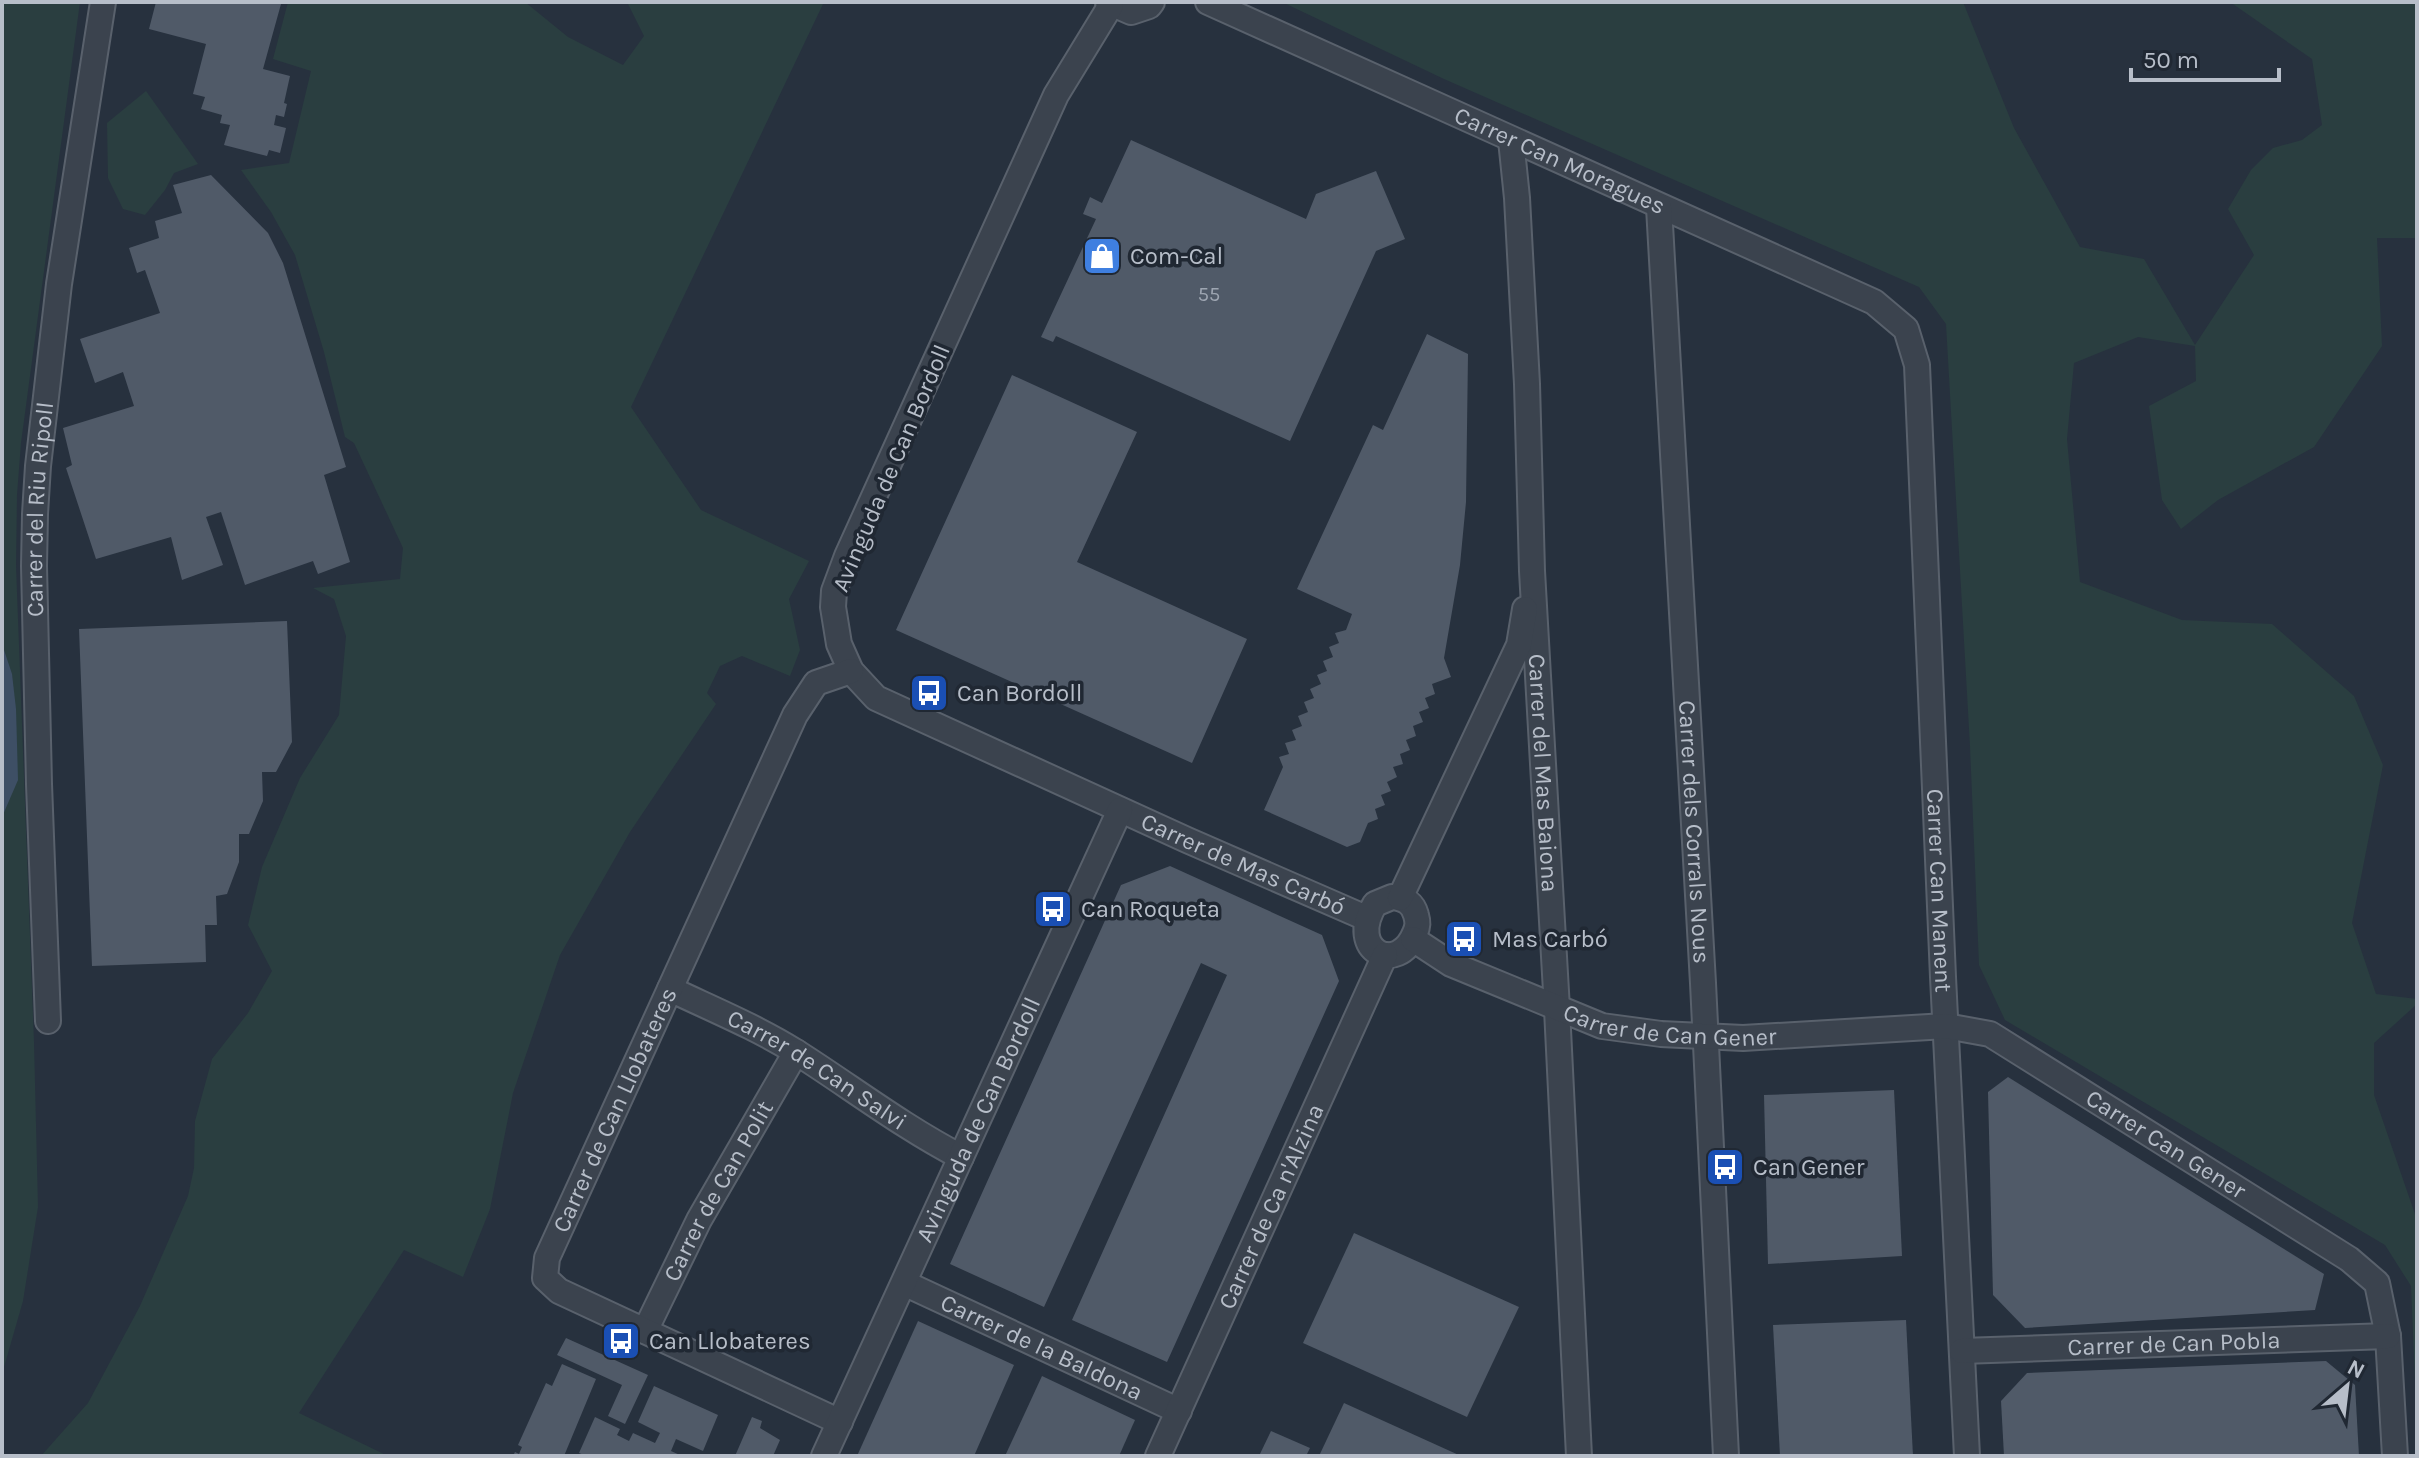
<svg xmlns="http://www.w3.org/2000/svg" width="2419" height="1458" font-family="Karla,sans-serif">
<rect width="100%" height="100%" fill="#27313e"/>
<g fill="#2a3e40">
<polygon points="2,2 80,2 21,443 17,495 16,566 34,1042 38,1207 23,1301 2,1374"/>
<polygon points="288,2 525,2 568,37 623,65 644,36 627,2 824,2 631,407 701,510 809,561 789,599 800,650 790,676 742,656 720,666 707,693 716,704 630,832 560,955 513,1093 490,1209 463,1277 404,1250 299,1413 388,1456 41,1456 88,1403 140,1306 188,1196 194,1168 195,1121 212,1059 248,1013 272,971 248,925 262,867 300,778 339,715 346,636 334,599 313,588 400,579 403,548 354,443 345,437 324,352 295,255 271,212 241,170 289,163 311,71 273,59"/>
<polygon points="1282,2 1963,2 2014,128 2080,247 2144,259 2195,345 2254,255 2228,209 2251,170 2273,148 2302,140 2322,125 2312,59 2230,2 2417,2 2417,238 2377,238 2382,346 2314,447 2218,500 2181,529 2162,500 2149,406 2196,381 2195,346 2138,337 2074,363 2067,439 2080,582 2182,620 2272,624 2354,696 2383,765 2352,923 2376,994 2417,999 2417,1004 2374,1043 2374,1095 2417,1220 2417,1428 2411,1286 2385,1245 2005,1020 1979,965 1970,746 1946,324 1919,287 1444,79"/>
<polygon points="146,91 198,164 174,173 165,190 145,215 123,209 108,178 107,123"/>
</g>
<polygon fill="#3e4f65" points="2,644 12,674 16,709 18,780 2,817"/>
<g fill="#505a68">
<polygon points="156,2 275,2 281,4 263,69 290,76 284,103 287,104 284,117 276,115 274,125 286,128 280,153 269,150 267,156 224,145 230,125 220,123 222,115 201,109 205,97 193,94 206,44 149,29"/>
<polygon points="1131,140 1306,219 1316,194 1376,171 1405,239 1376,251 1290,441 1056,336 1053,342 1041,337 1096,219 1083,214 1090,197 1102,203"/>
<polygon points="211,175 268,233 283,263 346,467 324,475 350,562 318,574 313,561 245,585 221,512 206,517 223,565 182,580 171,537 96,559 66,468 72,465 63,428 134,406 123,372 95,383 80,339 160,313 145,270 137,273 129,248 159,238 155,221 182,213 173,185"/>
<polygon points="1427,334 1468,354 1466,502 1460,565 1444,658 1451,677 1432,684 1435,694 1425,698 1429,708 1419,712 1423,722 1413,726 1416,736 1406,740 1410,750 1400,754 1403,764 1393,767 1397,777 1387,782 1391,791 1381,795 1385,805 1375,809 1378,819 1368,823 1360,842 1347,847 1264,810 1283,767 1279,757 1289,754 1285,743 1296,740 1292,730 1302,726 1298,716 1308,712 1304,702 1314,698 1310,689 1321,684 1317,675 1327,671 1323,661 1333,657 1329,647 1339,643 1335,633 1346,630 1352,614 1297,589 1373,425 1383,430"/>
<polygon points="1012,375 1137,432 1077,562 1247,639 1192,763 896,630"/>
<polygon points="287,621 292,742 276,772 262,772 263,801 249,834 239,834 239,862 227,894 216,896 217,925 205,925 206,962 92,966 79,629"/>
<polygon points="1170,866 1322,935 1339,981 1167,1362 1072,1320 1227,975 1201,963 1044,1307 950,1264 1121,885"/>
<polygon points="2008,1077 2324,1274 2315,1310 2025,1328 1993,1295 1988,1092"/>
<polygon points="1894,1090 1902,1256 1768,1264 1764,1095"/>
<polygon points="1354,1233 1519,1307 1467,1417 1303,1343"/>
<polygon points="1906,1320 1913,1456 1780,1456 1773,1325"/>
<polygon points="918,1321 1014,1365 974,1456 857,1456"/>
<polygon points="566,1338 648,1375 625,1424 608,1416 622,1385 557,1355"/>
<polygon points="2326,1361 2355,1385 2359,1456 2004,1456 2001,1401 2027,1373"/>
<polygon points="562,1364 596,1379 564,1456 513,1456 515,1452 519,1454 522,1447 518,1445 546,1383 552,1386"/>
<polygon points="1042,1376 1135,1420 1119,1456 1005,1456"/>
<polygon points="654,1386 718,1415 703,1451 676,1439 671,1451 682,1456 586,1456 579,1453 595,1417 620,1429 617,1435 629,1441 633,1433 655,1443 660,1433 638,1422"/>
<polygon points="1344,1403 1461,1456 1319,1456"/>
<polygon points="752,1417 762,1421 760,1428 780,1440 773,1456 735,1456"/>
<polygon points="1271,1431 1310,1448 1306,1456 1259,1456"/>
</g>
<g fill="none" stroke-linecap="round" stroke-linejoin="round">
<g stroke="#59616c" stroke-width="28">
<g id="street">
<polyline points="1108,2 1131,12 1149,6 1152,2"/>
<path id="s1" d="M 1208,2 L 1874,302 L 1906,329 L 1917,365 L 1943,977 L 1967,1456"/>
<path id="s2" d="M 1111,5 L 1056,95 L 847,556 L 834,591 L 833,607 L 839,644 L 851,671 L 876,698 L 1187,840 L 1366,918"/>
<path id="s3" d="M 1511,140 L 1517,198 L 1527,384 L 1532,571 L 1557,1009 L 1579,1456"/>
<path id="s4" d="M 1659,207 L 1703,983 L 1726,1456"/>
<path d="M 1392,897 C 1404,898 1413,903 1416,915 C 1418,922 1418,926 1415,933 C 1398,976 1346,951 1375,904 Z"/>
<polyline points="1400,898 1519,645 1525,609"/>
<path id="s5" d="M 1413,939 L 1451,964 L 1602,1026 L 1661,1034 L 1743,1038 L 1946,1026 L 1990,1034 L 2349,1259 L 2377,1283 L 2388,1336 L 2395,1456"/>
<path id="s6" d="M 670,989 C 712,1009 756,1027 796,1052 C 851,1087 903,1127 961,1157"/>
<path id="s7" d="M 48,1021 L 39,784 L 34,566 L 35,514 L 38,466 L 59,284 L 103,2"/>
<path id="s8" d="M 904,1283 L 1179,1411"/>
<path id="s9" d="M 645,1331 L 699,1220 L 796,1052"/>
<path id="s10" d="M 1962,1351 L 2388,1336"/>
<path id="s11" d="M 840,1422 L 559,1291 L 545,1278 L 547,1258 L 795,715 L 816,683 L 851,671"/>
<path id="s12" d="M 824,1456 L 1120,810"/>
<path id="s13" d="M 1158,1456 L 1385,955"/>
</g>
</g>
<use href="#street" stroke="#3b434e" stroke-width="24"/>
</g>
<defs>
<g id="shop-square" transform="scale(2)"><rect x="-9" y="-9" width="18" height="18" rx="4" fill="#3f7fe0" stroke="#202833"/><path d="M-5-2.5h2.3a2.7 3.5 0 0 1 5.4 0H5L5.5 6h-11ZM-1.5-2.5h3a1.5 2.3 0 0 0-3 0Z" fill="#fff"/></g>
<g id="bus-square" transform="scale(2)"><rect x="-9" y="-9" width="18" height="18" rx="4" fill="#1a4fb4" stroke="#202833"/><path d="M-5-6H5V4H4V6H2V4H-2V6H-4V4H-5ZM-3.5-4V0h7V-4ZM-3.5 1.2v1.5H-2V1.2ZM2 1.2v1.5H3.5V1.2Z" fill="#fff"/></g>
</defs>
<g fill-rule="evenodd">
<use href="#shop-square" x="1102" y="256"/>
<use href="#bus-square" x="929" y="693"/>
<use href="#bus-square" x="1053" y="909"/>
<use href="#bus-square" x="1464" y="939"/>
<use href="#bus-square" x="1725" y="1167"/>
<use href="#bus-square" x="621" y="1341"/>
</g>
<g text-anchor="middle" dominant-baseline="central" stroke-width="7" stroke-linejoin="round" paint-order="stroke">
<g font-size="20" fill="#9da5b1">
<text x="1209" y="294">55</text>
</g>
<g font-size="24" fill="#b7bec9" stroke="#202833">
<text stroke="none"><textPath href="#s1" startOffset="386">Carrer Can Moragues</textPath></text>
<text transform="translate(891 468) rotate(-67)">Avinguda de Can Bordoll</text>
<text stroke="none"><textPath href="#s7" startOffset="512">Carrer del Riu Ripoll</textPath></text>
<text stroke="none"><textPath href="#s3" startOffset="634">Carrer del Mas Baiona</textPath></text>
<text stroke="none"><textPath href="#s4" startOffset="626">Carrer dels Corrals Nous</textPath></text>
<text stroke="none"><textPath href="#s2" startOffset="1172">Carrer de Mas Carbó</textPath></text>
<text stroke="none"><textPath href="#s1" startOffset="1336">Carrer Can Manent</textPath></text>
<text stroke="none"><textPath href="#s5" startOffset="276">Carrer de Can Gener</textPath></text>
<text stroke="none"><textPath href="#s6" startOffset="168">Carrer de Can Salvi</textPath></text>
<text stroke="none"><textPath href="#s11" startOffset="512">Carrer de Can Llobateres</textPath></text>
<text stroke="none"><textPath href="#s12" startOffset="370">Avinguda de Can Bordoll</textPath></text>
<text stroke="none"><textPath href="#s5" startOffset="806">Carrer Can Gener</textPath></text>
<text stroke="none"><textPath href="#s9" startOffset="158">Carrer de Can Polit</textPath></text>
<text stroke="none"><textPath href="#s13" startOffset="274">Carrer de Ca n'Alzina</textPath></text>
<text stroke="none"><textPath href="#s10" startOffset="212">Carrer de Can Pobla</textPath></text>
<text stroke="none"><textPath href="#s8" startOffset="152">Carrer de la Baldona</textPath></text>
</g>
<g font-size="24" fill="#b7bec9" stroke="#202833" text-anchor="start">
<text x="1130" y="256">Com-Cal</text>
<text x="957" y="693">Can Bordoll</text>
<text x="1081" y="909">Can Roqueta</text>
<text x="1492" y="939">Mas Carbó</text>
<text x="1753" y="1167">Can Gener</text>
<text x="649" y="1341">Can Llobateres</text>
</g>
</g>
<rect width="2419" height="1458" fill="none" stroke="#b7bec9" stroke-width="8"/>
<g transform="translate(2347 1386) rotate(28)" stroke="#202833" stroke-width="6" paint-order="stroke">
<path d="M0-6L14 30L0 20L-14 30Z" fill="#b7bec9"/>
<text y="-12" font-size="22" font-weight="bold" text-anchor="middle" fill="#b7bec9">N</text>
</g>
<path d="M2131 68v12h148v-12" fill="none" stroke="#b7bec9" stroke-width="4"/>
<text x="2143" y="68" font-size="24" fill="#b7bec9" stroke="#202833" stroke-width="6" paint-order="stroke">50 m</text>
</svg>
